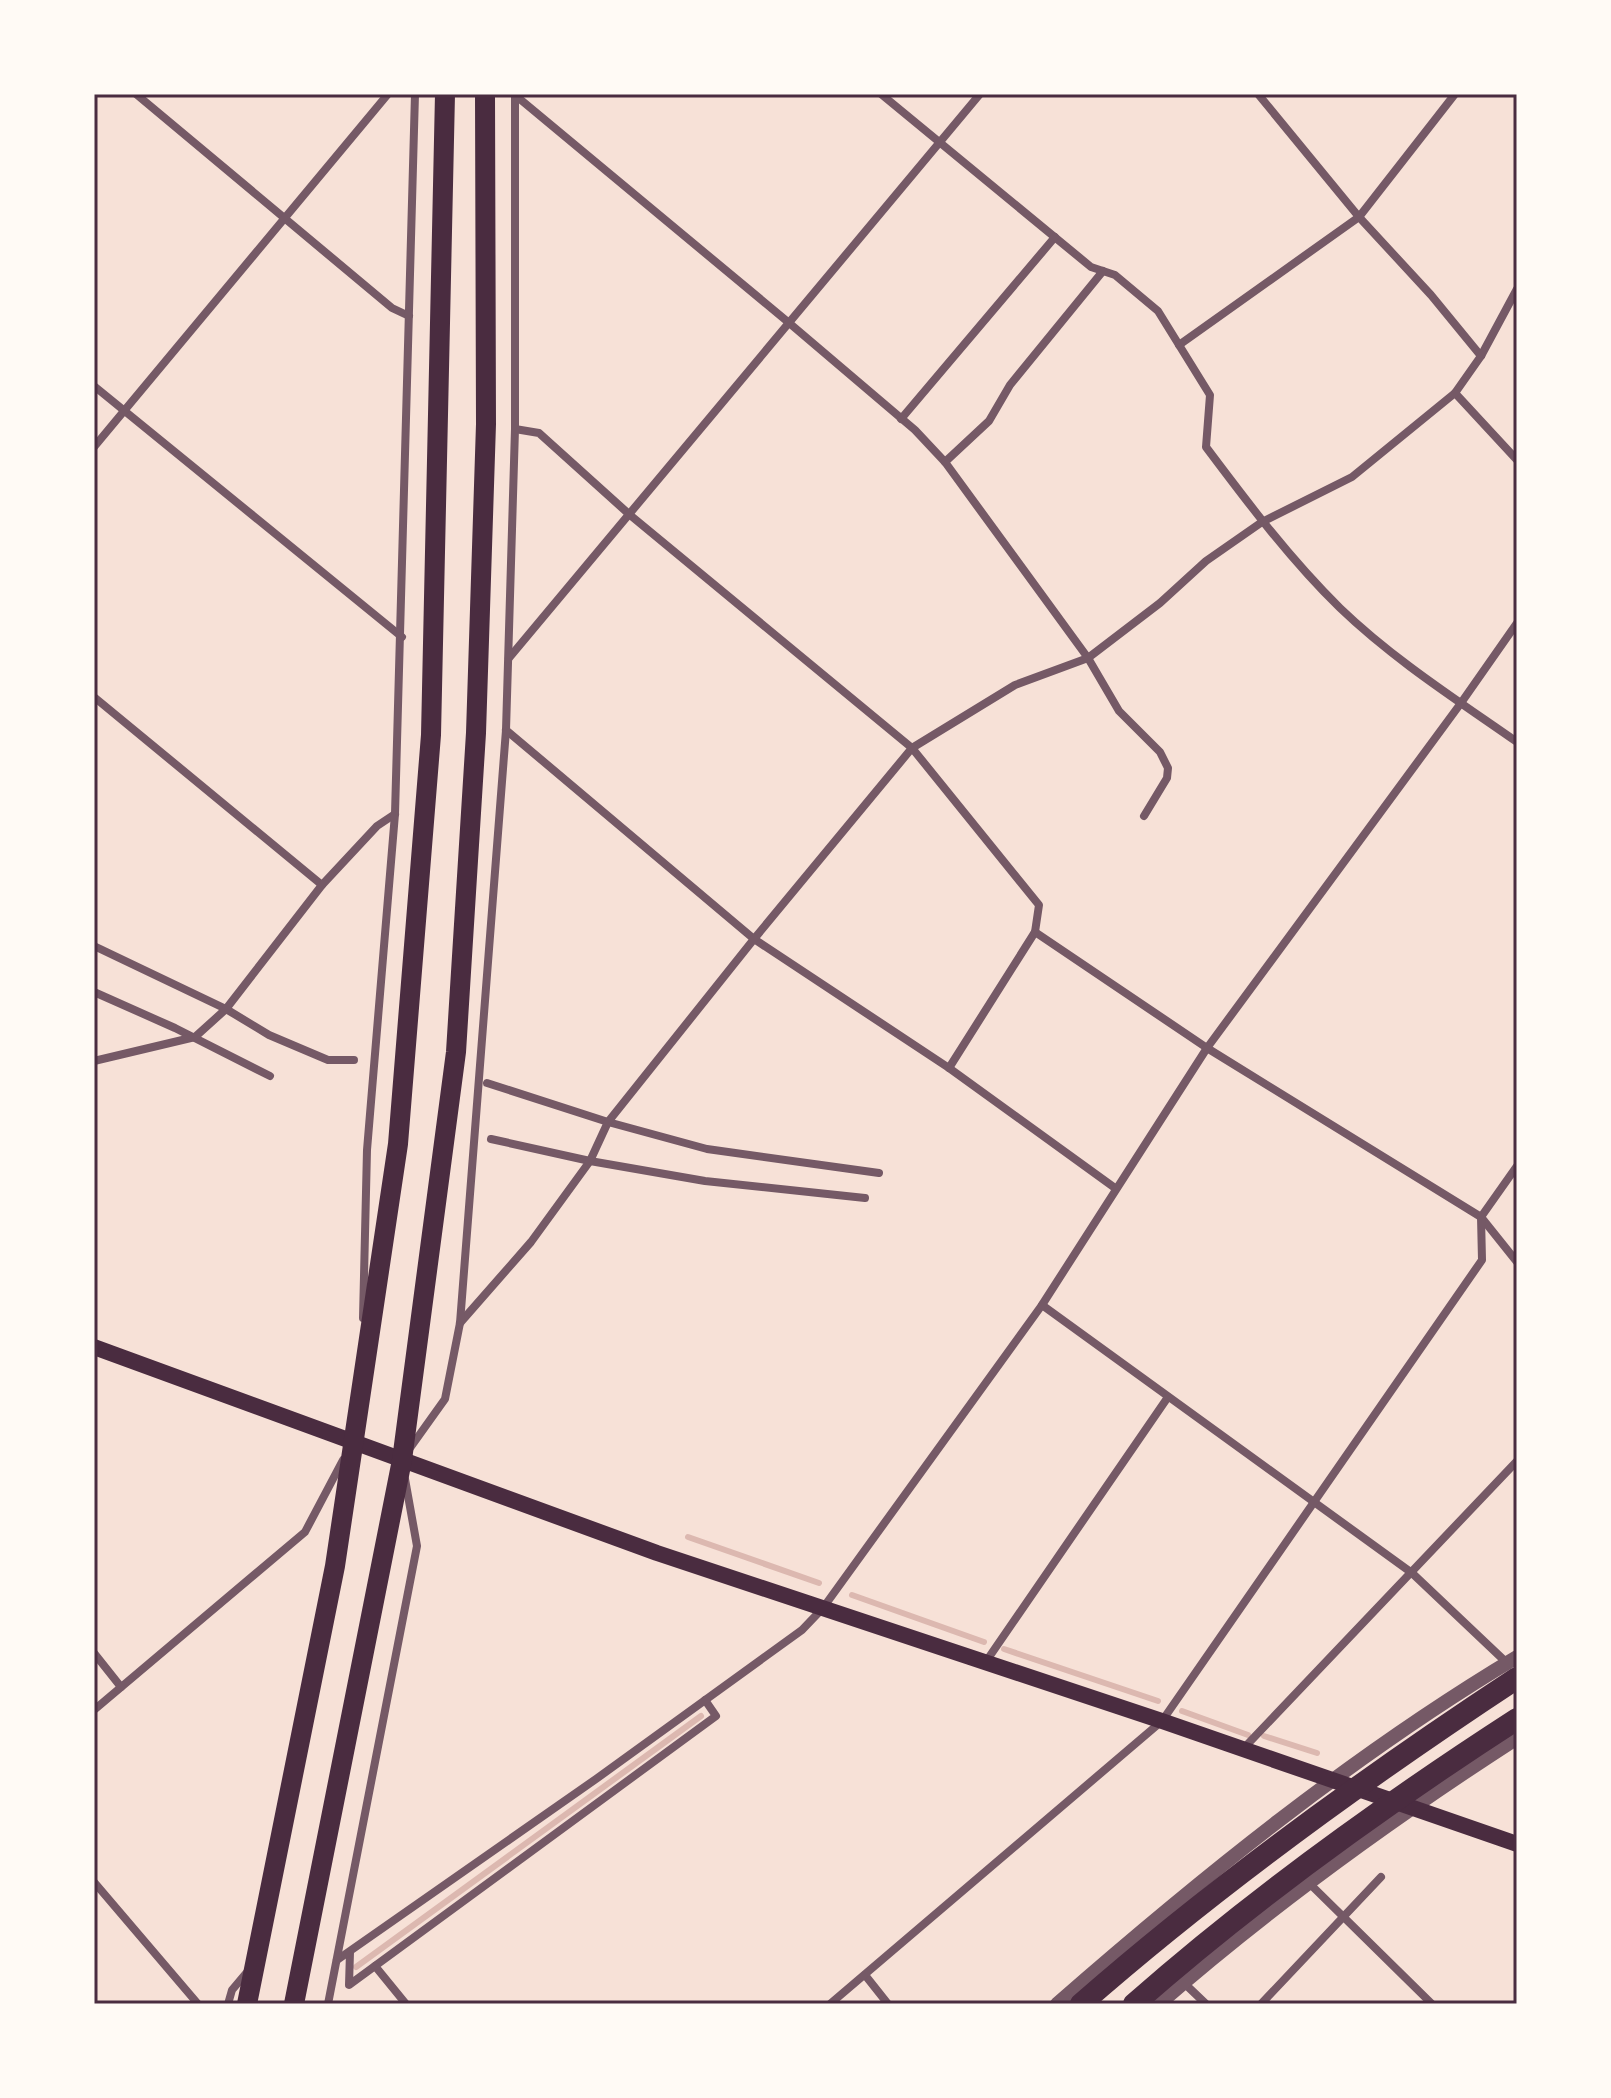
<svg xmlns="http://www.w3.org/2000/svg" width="1611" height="2098" font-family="'Work Sans',sans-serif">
<rect width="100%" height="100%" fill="#f7e1d7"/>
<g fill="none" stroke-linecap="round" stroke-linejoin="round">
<g stroke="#dcb8b0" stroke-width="6">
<polyline points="688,1537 819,1583"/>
<polyline points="852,1595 984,1642"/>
<polyline points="1004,1649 1158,1701"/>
<polyline points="1182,1711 1248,1735"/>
<polyline points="1264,1736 1317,1753"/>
<polyline points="356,1967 701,1716"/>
</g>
<g stroke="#755966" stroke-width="8">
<polyline points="136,94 392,308 409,316"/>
<path d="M 881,94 L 1091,267 L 1115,275 L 1158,311 L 1210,395 L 1206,447 C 1248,503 1290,559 1340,608 C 1393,659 1457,700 1517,742"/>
<polyline points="1258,94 1359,217 1431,295 1481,356"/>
<polyline points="515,95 788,322 915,430 945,462 1088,658 1119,711 1160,752 1168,768 1167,778 1144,816"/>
<polyline points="1517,289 1481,356 1455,393 1517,460"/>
<polyline points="1179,345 1359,217 1455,94"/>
<polyline points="94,386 402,637"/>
<polyline points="901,419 1055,237"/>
<polyline points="515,429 539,433 630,515 912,748 1039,905 1035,932 949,1068"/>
<polyline points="94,447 388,94"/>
<polyline points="945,462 989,421 1010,385 1103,271"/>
<polyline points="509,658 980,94"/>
<polyline points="94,697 322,885"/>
<polyline points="506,730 754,939 949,1068 1115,1188"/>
<polyline points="1035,932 1207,1048 1481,1217 1517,1262"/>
<polyline points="94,946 226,1009 269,1035 328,1060 354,1060"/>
<polyline points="94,992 175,1028 270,1076"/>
<polyline points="94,1061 195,1037 226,1009 322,885 377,826 395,814"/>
<polyline points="487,1083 608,1122 707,1149 879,1173"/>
<polyline points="491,1139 590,1161 705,1181 865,1198"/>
<polyline points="1042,1305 1412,1573 1507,1663"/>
<polyline points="363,1318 367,1150 395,814 415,94"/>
<polyline points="460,1323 531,1242 590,1161 608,1122 754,939 912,748 1015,685 1088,658 1160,603 1206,561 1262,522 1352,477 1455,393"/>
<polyline points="410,1448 445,1399 460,1323 506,730 515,429 515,94"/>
<polyline points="94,1653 121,1687"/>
<polyline points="985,1663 1168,1397"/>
<polyline points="94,1710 305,1532 343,1460"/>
<polyline points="1243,1749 1517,1461"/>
<polyline points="94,1882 198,2004"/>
<polyline points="1310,1884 1432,2004"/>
<polyline points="350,1952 349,1985 716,1716 705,1700"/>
<polyline points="337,1960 596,1779 802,1630 823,1608 1042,1305 1207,1048 1461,703 1517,623"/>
<polyline points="375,1966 406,2004"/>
<polyline points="865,1975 888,2004"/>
<polyline points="1184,1983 1206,2004"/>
<polyline points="228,2004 232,1990 248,1971"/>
<polyline points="328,2004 417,1546 405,1479"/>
<polyline points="830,2004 1162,1721 1482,1260 1481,1217 1517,1166"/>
<polyline points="1261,2004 1381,1877"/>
</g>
<g stroke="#755966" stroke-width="14">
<path d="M 1057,2004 C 1200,1879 1353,1755 1517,1657"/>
<path d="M 1159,2004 C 1269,1908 1395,1817 1517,1738"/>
</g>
<polyline stroke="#4a2c40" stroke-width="16" points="94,1347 657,1553 1162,1721 1517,1844"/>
<g stroke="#4a2c40" stroke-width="20">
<polyline points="247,2004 335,1566 398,1144 431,735 445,94"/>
<polyline points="294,2004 402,1460 456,1052 476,733 486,424 485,94"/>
</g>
<g stroke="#4a2c40" stroke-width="22">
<path d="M 1081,2004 C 1218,1884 1365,1778 1517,1678"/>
<path d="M 1134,2004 C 1253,1899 1384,1805 1517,1719"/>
</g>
</g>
<rect width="1611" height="2098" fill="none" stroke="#fffaf5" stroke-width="192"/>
<rect x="96" y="96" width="1419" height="1906" fill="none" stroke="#4a2c40" stroke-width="3"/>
</svg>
